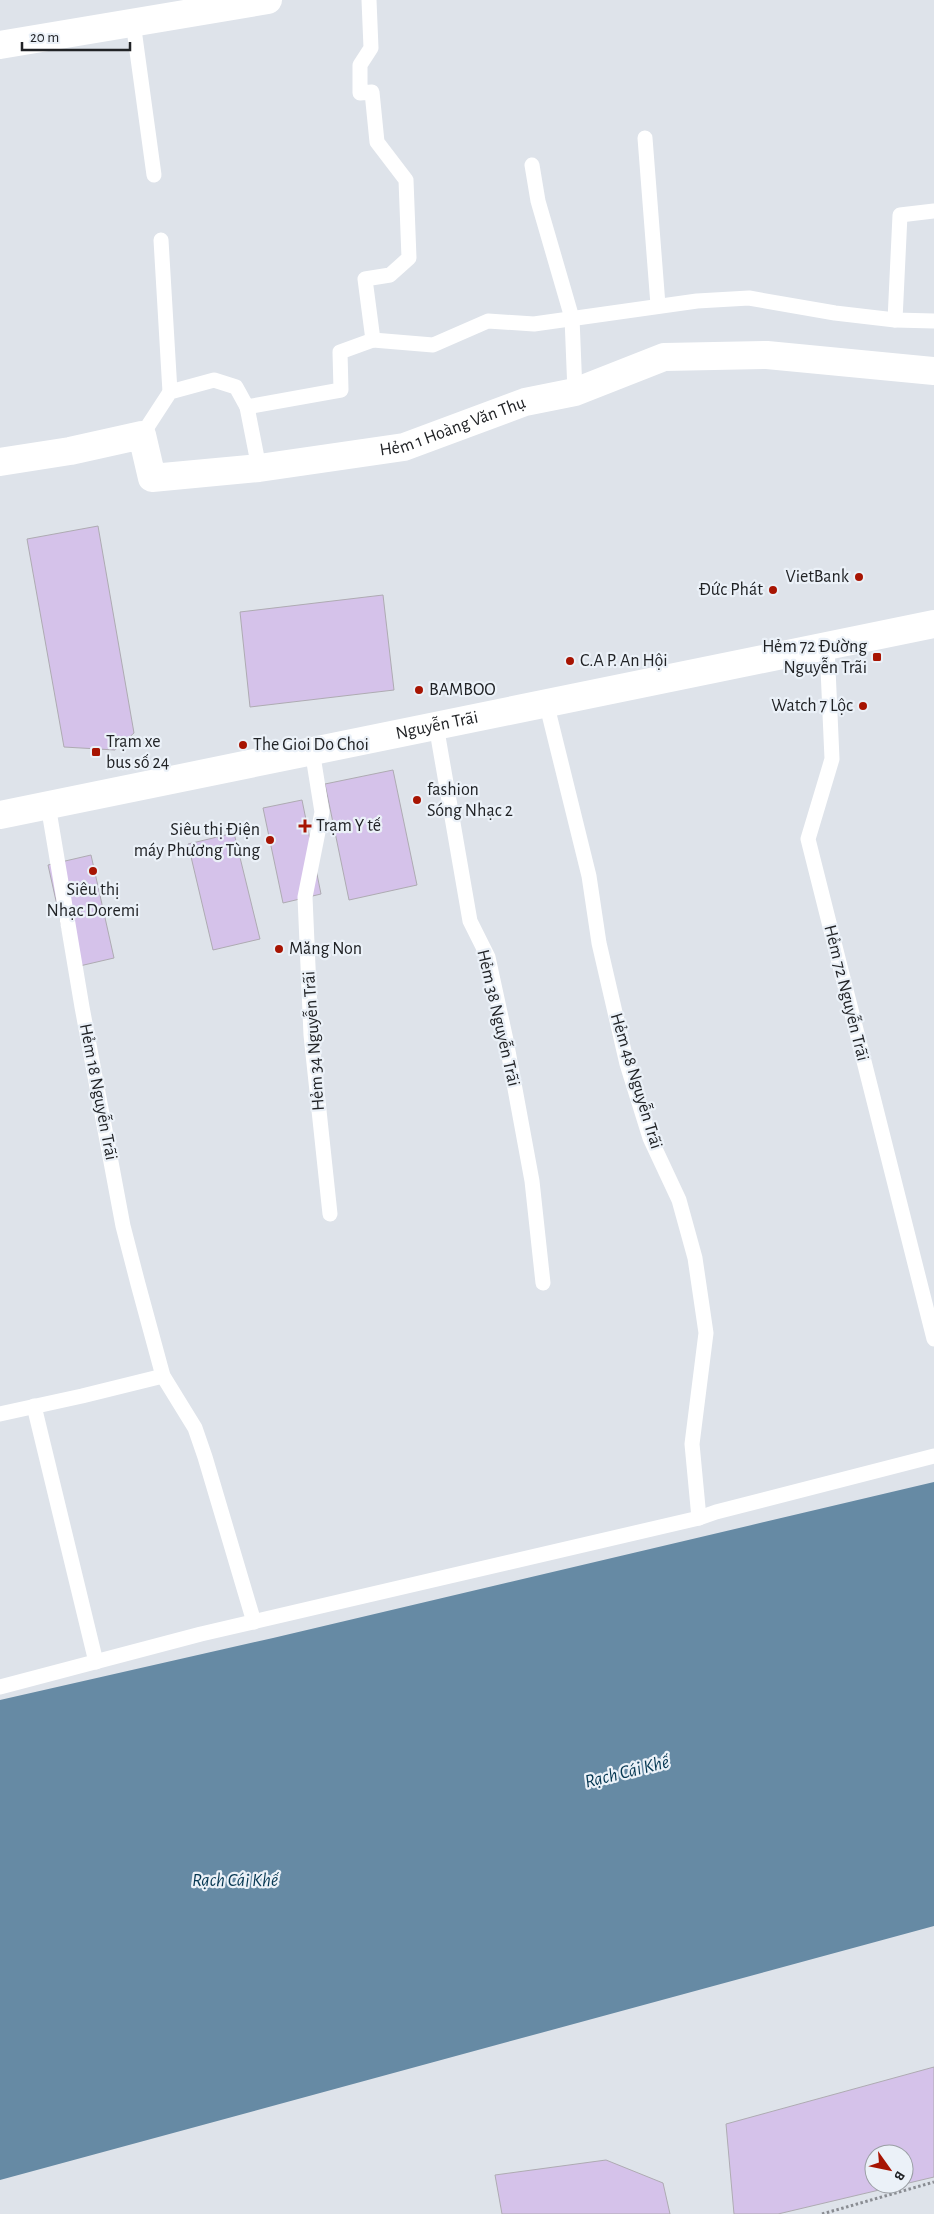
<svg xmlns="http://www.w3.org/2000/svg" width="934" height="2214" font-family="'Alegreya Sans',sans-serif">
<rect width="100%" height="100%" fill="#dee3ea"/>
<polygon fill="#668aa4" points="934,1482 934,1926 0,2180 0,1700 273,1638"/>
<g fill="#d5c2ea" stroke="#aeabb2" fill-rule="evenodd">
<polygon points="98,526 134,733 115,750 64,747 27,539"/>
<polygon points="383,595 394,690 250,707 240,612"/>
<polygon points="393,770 417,885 349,900 325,784"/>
<polygon points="302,800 321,894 283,903 263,808"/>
<polygon points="234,833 260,939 213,950 188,844"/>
<polygon points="91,855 114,958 71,968 48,865"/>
<path d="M 934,2067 L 934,2177 L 778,2214 L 734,2214 L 726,2124 ZM 874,2154 L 904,2154 L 904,2184 L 874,2184 Z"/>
<polygon points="606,2160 663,2183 670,2214 502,2214 495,2175"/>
</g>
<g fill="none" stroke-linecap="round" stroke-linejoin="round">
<polyline stroke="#898c92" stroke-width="3" stroke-dasharray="2.5 2.5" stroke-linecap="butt" points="822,2214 934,2182"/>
<g stroke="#fff" stroke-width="15">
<polyline points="369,0 371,48 360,65 360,93 372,92 377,142 406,180 409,258 390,275 365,279 373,340"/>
<polyline points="133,22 154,175"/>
<polyline points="645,138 658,305"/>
<polyline points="532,165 538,201 572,318 575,392"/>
<polyline points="161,240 170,392"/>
<polyline points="895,320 900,215 934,211"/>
<polyline points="247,407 259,468"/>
<polyline points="142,435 170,392 214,380 236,387 247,407 341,390 340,352 373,340 433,345 488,321 534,324 697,301 749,298 835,313 895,320 934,321"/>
<polyline points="827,646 832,759 808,839 934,1339"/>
<polyline points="546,702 589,876 599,943 627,1064 650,1138 679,1200 695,1258 706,1333 692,1444 699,1518"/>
<polyline points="436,725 470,921 488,957 506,1040 532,1181 543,1283"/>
<polyline points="312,750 322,812 305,897 311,1035 330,1214"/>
<polyline points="48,805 82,1007 123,1226 138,1284 163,1376 195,1428 205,1457 254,1622"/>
<polyline points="34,1406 96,1662"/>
<polyline points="0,1414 82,1396 163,1376"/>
<polyline points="0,1687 201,1634 699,1518 716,1512 934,1456"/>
</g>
<g stroke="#fff" stroke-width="28">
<polyline points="0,45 268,0"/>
<path id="s1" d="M 0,462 L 70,451 L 142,435 L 152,478 L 259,468 L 404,447 L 525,402 L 575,392 L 664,357 L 767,355 L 934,371"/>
</g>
<path stroke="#fff" stroke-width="28" id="s2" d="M 0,815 L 934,624"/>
</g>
<g fill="#a71402" stroke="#ebf1f8" stroke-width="2">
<circle cx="859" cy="577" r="5"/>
<circle cx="773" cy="590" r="5"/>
<rect x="872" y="652" width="10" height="10" rx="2.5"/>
<circle cx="570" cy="661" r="5"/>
<circle cx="419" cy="690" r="5"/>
<circle cx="863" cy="706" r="5"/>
<circle cx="243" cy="745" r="5"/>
<rect x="91" y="747" width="10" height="10" rx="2.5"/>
<circle cx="417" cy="800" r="5"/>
<path d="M302.5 818.5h5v5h5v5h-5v5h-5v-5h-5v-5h5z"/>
<circle cx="270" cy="840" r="5"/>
<circle cx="93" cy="871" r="5"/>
<circle cx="279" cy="949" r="5"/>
</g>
<g text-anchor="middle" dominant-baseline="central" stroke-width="4.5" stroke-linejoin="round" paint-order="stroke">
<g font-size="18" fill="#212326" stroke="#ebf1f8">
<text stroke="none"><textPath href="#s1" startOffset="495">Hẻm 1 Hoàng Văn Thụ</textPath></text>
<text stroke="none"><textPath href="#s2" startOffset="446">Nguyễn Trãi</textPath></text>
<text transform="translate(846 993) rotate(76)">Hẻm 72 Nguyễn Trãi</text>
<text transform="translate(498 1018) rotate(77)">Hẻm 38 Nguyễn Trãi</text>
<text transform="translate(314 1041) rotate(-94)">Hẻm 34 Nguyễn Trãi</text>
<text transform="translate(636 1081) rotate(73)">Hẻm 48 Nguyễn Trãi</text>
<text transform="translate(98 1092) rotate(79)">Hẻm 18 Nguyễn Trãi</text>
</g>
<g font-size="18" fill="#212326" stroke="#ebf1f8" text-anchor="start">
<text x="849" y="577" text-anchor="end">VietBank</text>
<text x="763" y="590" text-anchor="end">Đức Phát</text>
<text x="867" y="647" text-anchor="end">Hẻm 72 Đường<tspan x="867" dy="21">Nguyễn Trãi</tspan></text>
<text x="580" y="661">C.A P. An Hội</text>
<text x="429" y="690">BAMBOO</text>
<text x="853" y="706" text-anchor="end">Watch 7 Lộc</text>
<text x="106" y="742">Trạm xe<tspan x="106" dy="21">bus số 24</tspan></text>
<text x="253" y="745">The Gioi Do Choi</text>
<text x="427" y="790">fashion<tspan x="427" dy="21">Sóng Nhạc 2</tspan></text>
<text x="316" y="826">Trạm Y tế</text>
<text x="260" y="830" text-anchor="end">Siêu thị Điện<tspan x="260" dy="21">máy Phương Tùng</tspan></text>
<text x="93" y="890" text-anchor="middle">Siêu thị<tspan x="93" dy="21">Nhạc Doremi</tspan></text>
<text x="289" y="949">Măng Non</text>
</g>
<g font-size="19" font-style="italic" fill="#053752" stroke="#ebf1f8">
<text transform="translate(627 1772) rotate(-14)">Rạch Cái Khế</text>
<text x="235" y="1880">Rạch Cái Khế</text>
</g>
</g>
<g transform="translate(889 2169) rotate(123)"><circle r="24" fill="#ebf1f8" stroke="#9a9fa4"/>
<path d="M0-4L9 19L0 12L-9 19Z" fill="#a71402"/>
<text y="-8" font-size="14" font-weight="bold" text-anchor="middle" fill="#212326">B</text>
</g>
<path d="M22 42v8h108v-8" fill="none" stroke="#212326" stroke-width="2.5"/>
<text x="30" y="42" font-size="15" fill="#212326" stroke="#ebf1f8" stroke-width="4" paint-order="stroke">20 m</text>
</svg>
